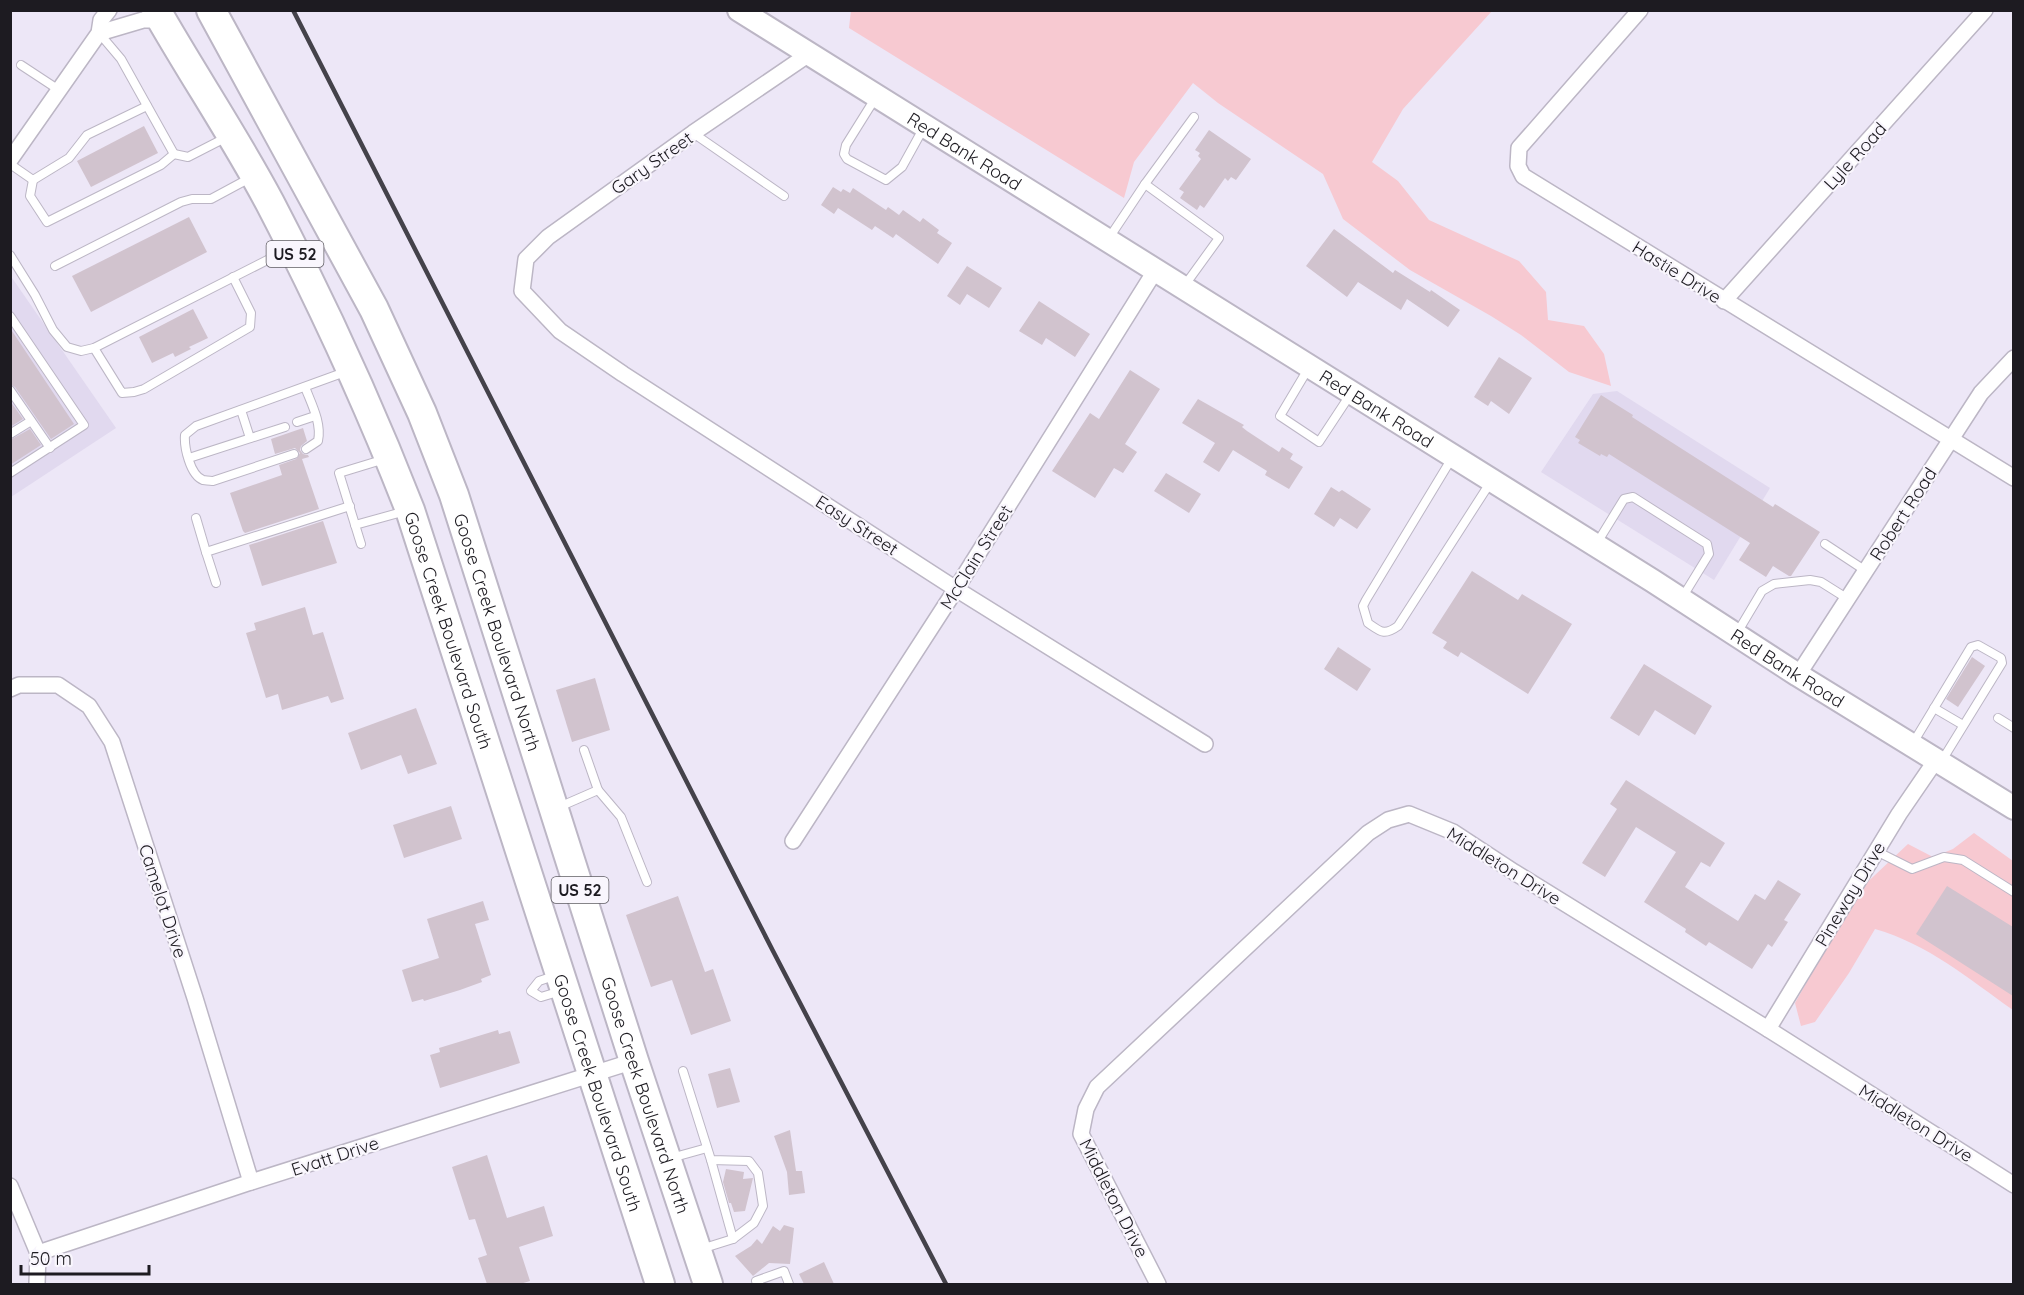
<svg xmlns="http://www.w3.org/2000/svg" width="2024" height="1295" font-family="Quicksand,sans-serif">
<rect width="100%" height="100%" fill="#ede7f7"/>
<g fill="#e1d9ef">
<polygon points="10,275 116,428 11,497 10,497"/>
<polygon points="1617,391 1770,488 1714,580 1541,472 1593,394"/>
</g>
<g fill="#f7c9d1">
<polygon points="851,10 1492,11 1403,109 1372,162 1398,181 1429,220 1519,261 1546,292 1548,320 1584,326 1604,354 1611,386 1569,372 1521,335 1491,316 1410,270 1343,219 1323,174 1218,103 1193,83 1134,162 1124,198 849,28"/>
<path d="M 1974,833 L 2013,861 L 2013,1010 C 1969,979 1928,944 1875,929 L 1849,973 L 1815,1022 L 1801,1026 L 1795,1003 L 1858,891 L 1908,844 L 1933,857 L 1953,849 Z"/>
</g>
<g fill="#d1c3ce">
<polygon points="144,126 158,153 91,187 77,161"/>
<polygon points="1209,130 1251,159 1236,180 1231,177 1228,181 1225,178 1204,208 1200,205 1197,210 1180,198 1184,192 1179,189 1201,159 1198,156 1200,153 1195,150"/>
<polygon points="833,187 841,192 843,189 850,193 853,188 886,210 888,207 899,215 903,210 920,222 923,218 939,230 937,233 952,243 938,264 896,234 893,238 875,226 872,230 838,208 834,214 821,205"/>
<polygon points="189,217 207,252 91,312 72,276"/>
<polygon points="1334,229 1393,273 1395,270 1430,292 1431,290 1460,310 1448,327 1407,299 1401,310 1358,282 1347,297 1306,266"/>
<polygon points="967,266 1002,288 989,308 967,294 960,305 947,296"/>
<polygon points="1039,301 1090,334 1075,357 1046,338 1042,345 1019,331"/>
<polygon points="193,309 208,338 189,347 191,349 175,357 173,353 152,363 139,337"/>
<polygon points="10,328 74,424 51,439 15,387 10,384"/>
<polygon points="1499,357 1532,378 1509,414 1491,401 1488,406 1474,397"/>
<polygon points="1130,370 1160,389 1125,444 1137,452 1123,473 1114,468 1095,498 1052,471 1090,413 1099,419"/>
<polygon points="1601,395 1633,415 1632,417 1773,507 1775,504 1820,532 1791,576 1789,576 1773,566 1766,577 1739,560 1750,543 1609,454 1607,457 1601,454 1600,456 1578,443 1580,440 1575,437"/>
<polygon points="1198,399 1244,425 1242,427 1247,431 1279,452 1282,447 1293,454 1290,459 1303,467 1289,489 1265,475 1267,471 1233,450 1219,472 1203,462 1215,443 1182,423"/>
<polygon points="10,401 23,419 10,427"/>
<polygon points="303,428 307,441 301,446 300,450 303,454 308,455 309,457 302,459 319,509 245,533 243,531 230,493 282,475 279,465 296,459 300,453 295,448 275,454 271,439"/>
<polygon points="30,429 41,445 10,465 10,440"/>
<polygon points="1166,473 1201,494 1189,513 1154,491"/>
<polygon points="1331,487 1339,492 1342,490 1371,509 1357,529 1340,518 1334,527 1314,514"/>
<polygon points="323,521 337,563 262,586 249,545"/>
<polygon points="1472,571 1518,600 1522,594 1572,624 1528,694 1461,652 1458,657 1443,648 1447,642 1432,633"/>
<polygon points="305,607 313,635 323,632 344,699 331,703 328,696 282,710 278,694 266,698 246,633 256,630 254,623"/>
<polygon points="1338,647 1371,669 1357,691 1324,669"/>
<polygon points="1972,657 1985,666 1958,707 1946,699"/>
<polygon points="1644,664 1712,706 1695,735 1655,710 1639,736 1610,718"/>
<polygon points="595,678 610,730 572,742 556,690"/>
<polygon points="416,708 437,764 408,774 401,755 361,770 348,733"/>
<polygon points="1626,780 1725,843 1710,867 1701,862 1685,887 1705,900 1738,921 1755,894 1765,900 1778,880 1801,894 1784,920 1788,922 1772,947 1768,944 1752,969 1709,942 1706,946 1685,932 1686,929 1644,902 1676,852 1636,827 1605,877 1582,863 1617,809 1610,804"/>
<polygon points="451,806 462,839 404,858 393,825"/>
<polygon points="1947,886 2013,927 2013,996 1916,934"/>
<polygon points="678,896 705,972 713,969 731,1021 691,1035 672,980 651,987 626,915"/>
<polygon points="483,901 489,920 475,924 491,975 481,979 482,982 460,990 424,1001 423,999 412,1002 402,970 439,958 427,919"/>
<polygon points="498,1030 499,1034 510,1031 520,1063 440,1088 430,1055 440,1052 439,1048"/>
<polygon points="730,1068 740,1102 717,1108 708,1074"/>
<polygon points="790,1130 796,1171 802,1171 805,1193 789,1195 787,1172 774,1136"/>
<polygon points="487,1155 507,1218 544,1206 553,1236 519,1247 530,1281 520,1284 487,1284 478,1258 487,1255 475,1219 469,1220 452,1167"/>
<polygon points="726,1169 744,1172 743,1179 753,1178 745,1211 734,1212 731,1203 729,1203 723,1182"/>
<polygon points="784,1225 794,1228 790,1264 769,1263 753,1276 735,1256 751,1246 757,1239 762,1244 773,1226 780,1231"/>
<polygon points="824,1262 834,1284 804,1284 799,1274"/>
</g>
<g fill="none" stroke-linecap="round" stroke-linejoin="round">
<g stroke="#bcb6c5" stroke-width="10">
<g id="lane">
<polyline points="99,33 121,59 174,154"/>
<polyline points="21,65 59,90"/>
<polyline points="876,97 846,145 844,154 847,159 886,180 902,167 923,129"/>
<polyline points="693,133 784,196"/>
<polyline points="174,154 188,157 227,137"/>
<polyline points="10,164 33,180 69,158 87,135 147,106"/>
<polyline points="33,180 30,196 47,222 161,165 174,154"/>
<polyline points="1109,238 1145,184"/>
<polyline points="10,255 35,295 53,330 67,347 81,351 94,348 289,249"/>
<polyline points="55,266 181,202 192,199 211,199 250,178"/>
<polyline points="1185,285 1219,238 1145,184 1194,117"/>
<polyline points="10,316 84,425 10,473"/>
<polyline points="94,348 122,393 134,392 144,389 250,327 251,313 233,277"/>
<polyline points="1308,369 1280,416 1319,442 1350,395"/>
<path d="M 305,387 C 311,403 322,423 318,441 L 306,449"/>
<polyline points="10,390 50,448"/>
<polyline points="241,410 250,438"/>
<polyline points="297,422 315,416"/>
<polyline points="10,434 31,421"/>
<path d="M 294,454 L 213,481 C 212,481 203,480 203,480 C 190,475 184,447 185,435 L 196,426 L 345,372"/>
<polyline points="189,458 285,427"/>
<path d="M 1452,458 L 1366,600 L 1363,606 L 1368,623 C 1381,632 1384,636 1398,626 L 1490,483"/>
<polyline points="196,518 206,552"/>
<polyline points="355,525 406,511"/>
<polyline points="1597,543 1624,499 1633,497 1707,544 1709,554 1682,598"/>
<polyline points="361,544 339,473 385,459"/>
<polyline points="1825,544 1866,571"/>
<polyline points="216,583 206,552 350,506"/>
<polyline points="1737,633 1762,591 1774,584 1810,580 1821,582 1848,599"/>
<polyline points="1934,708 1963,725"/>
<polyline points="1998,718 2014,728"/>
<polyline points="1913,743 1971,647 1978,645 2001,658 2002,663 1941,762"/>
<polyline points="584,750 598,790"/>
<polyline points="559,807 598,790 621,817 647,882"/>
<polyline points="1876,851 1912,869 1944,857 1963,860 2014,892"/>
<polyline points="554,976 539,981 531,991 541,997 561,991"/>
<polyline points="683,1071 711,1160 749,1161 758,1173 763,1206 754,1223 733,1239 701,1249"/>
<polyline points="671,1158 707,1148"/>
<polyline points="711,1160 733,1239"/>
<polyline points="757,1284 756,1281 784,1271 789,1284"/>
</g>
</g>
<g stroke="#bcb6c5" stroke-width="18">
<g id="street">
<polyline points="1640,10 1519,148 1518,166 1523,176 2014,478"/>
<polyline points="99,33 143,20 162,20"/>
<polyline points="809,54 693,133 548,237 526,259 522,291 560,331 623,374 956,589 1205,744"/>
<polyline points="10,160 99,33 101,20 109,10"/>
<polyline points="1724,301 1985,10"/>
<polyline points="1798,675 1981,393 2014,358"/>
<polyline points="10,689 19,685 58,685 89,706 112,742 195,998 251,1182"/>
<polyline points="793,841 956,589 1155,271"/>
<polyline points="1768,1029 1899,814 1936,760"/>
<polyline points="10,1186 38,1253 37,1284"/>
<polyline points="38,1253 251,1182 634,1061"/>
<polyline points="1158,1284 1081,1134 1086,1109 1097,1087 1368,833 1388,820 1409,814 1453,832 1514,872 1768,1029 2014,1185"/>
</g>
</g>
<g stroke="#bcb6c5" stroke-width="26">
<g id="secondary">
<path id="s1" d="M 739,10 L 1653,581 L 1798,675 L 2014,808"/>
</g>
</g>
<g stroke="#bcb6c5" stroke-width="32">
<g id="highway">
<path id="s2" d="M 156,10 C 193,75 235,137 270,203 C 322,303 369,405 410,510 L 660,1284"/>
<path id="s3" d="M 211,10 L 374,309 L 422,413 L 454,495 L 634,1061 L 708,1284"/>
</g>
</g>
<use href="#lane" stroke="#fff" stroke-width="8"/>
<use href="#street" stroke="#fff" stroke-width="15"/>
<use href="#secondary" stroke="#fff" stroke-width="22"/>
<use href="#highway" stroke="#fff" stroke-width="28"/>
<polyline stroke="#44424a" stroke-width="4.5" points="293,10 773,951 946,1284"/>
</g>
<g text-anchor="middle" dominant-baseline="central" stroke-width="4.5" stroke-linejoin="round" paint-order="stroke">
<g fill="#f9f6fd" stroke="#5f5d63" stroke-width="1.5">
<rect x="266.5" y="241" width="57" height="26" rx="4.5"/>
<rect x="551.5" y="877" width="57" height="26" rx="4.5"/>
</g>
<g font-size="16" font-weight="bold" fill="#1d1b21">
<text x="295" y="254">US 52</text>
<text x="580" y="890">US 52</text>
</g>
<g font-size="18" fill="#1d1b21" stroke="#f9f6fd">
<text stroke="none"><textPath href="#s1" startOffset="266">Red Bank Road</textPath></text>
<text transform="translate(1855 156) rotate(-48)">Lyle Road</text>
<text transform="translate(652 163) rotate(-35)">Gary Street</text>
<text transform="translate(1677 272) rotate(32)">Hastie Drive</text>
<text stroke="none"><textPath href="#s1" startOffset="752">Red Bank Road</textPath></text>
<text transform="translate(1903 514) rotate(-57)">Robert Road</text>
<text transform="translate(857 525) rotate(33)">Easy Street</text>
<text transform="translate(976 557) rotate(-58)">McClain Street</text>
<text stroke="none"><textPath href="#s2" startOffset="688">Goose Creek Boulevard South</textPath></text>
<text stroke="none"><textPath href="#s3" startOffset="687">Goose Creek Boulevard North</textPath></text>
<text stroke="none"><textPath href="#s1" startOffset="1238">Red Bank Road</textPath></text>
<text transform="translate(1504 866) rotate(32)">Middleton Drive</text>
<text transform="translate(1850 894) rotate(-59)">Pineway Drive</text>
<text transform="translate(163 901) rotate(72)">Camelot Drive</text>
<text stroke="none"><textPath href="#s2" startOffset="1174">Goose Creek Boulevard South</textPath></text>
<text stroke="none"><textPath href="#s3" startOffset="1173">Goose Creek Boulevard North</textPath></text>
<text transform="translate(1916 1123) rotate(32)">Middleton Drive</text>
<text transform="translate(335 1156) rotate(-18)">Evatt Drive</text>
<text transform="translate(1114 1198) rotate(63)">Middleton Drive</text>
</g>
</g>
<rect width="2024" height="1295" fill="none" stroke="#1d1b21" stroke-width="24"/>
<path d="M21 1265v9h128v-9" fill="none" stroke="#1d1b21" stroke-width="3"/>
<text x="30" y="1265" font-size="18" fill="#1d1b21" stroke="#f9f6fd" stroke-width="4.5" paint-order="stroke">50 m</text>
</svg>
